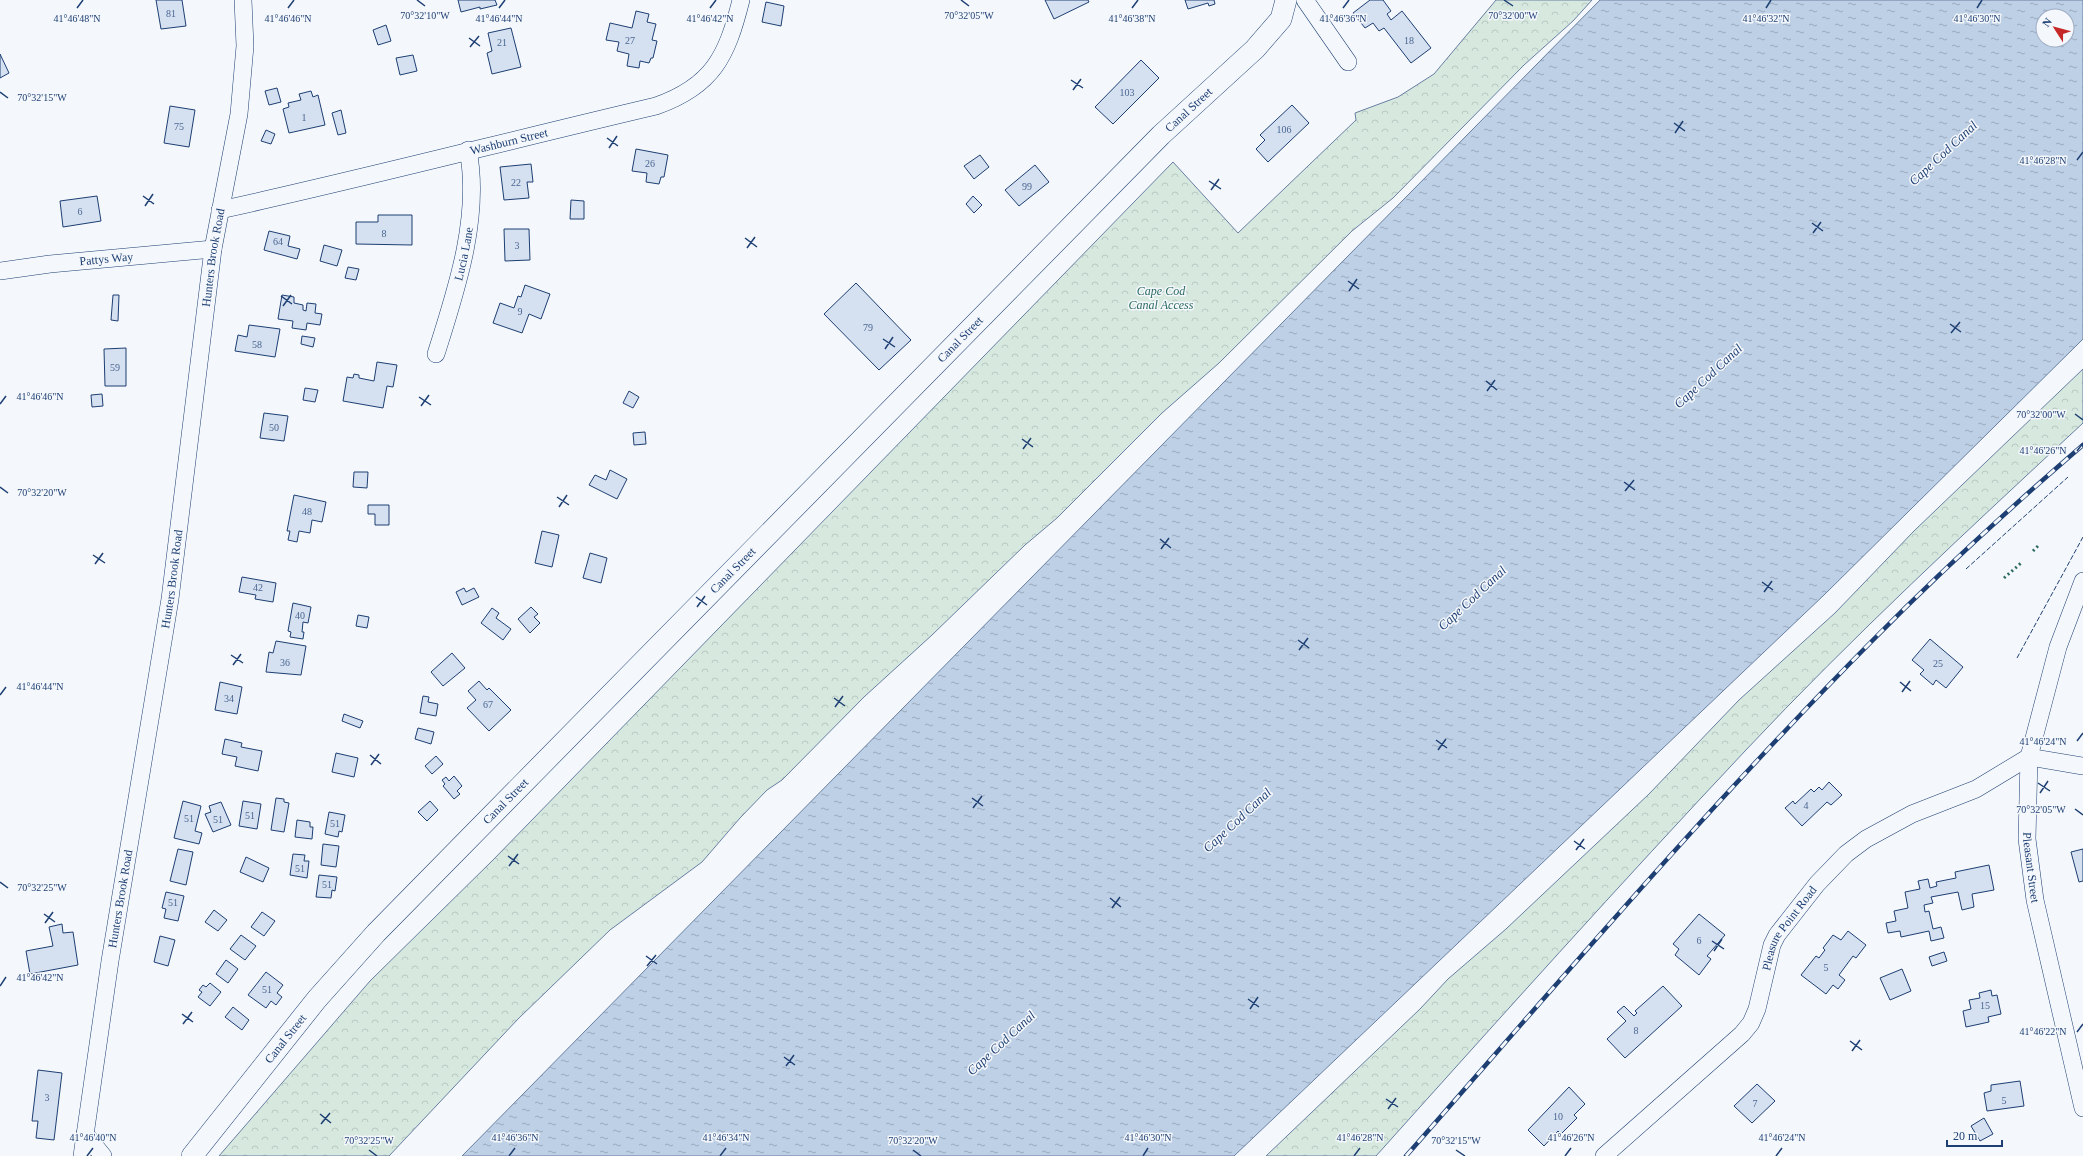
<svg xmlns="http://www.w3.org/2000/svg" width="2083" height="1156" font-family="'Times New Roman',serif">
<defs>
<pattern id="park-crowns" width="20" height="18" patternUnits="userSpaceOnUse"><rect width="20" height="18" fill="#d7e8df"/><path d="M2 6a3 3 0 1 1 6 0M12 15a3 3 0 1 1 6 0" fill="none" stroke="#b8c8c3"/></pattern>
<pattern id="water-ripples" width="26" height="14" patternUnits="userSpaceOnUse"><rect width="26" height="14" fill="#bed0e5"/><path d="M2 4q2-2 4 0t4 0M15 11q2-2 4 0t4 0" fill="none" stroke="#9aaabe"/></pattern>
</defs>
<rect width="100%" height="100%" fill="#f4f7fb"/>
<g fill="url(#park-crowns)" stroke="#687fa3">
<polygon points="1496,0 1592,0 1573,21 1524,65 1393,198 1352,231 1219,363 1162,413 1057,518 1025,545 932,635 864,697 782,780 767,790 740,818 702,862 610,930 518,1019 389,1156 219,1156 370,981 493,860 1173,162 1238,233 1356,120 1355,113 1398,97 1434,74"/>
<path d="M 2083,369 L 2083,423 C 1968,530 1853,636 1745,751 C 1620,884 1498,1020 1376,1156 L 1266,1156 L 1420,1009 L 1448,979 L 1506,929 L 1649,794 L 1739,700 L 1835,613 L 1914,531 Z"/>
</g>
<path fill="url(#water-ripples)" stroke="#687fa3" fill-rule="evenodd" d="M 1600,0 L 2083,0 L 2083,339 L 1824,595 L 1234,1156 L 462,1156 ZM 2043,16 L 2067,16 L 2067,40 L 2043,40 Z"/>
<g fill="#d5e0f0" stroke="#1d3f73">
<polygon points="156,0 182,0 186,26 161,29"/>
<polygon points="458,0 495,0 497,5 480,9 480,7 461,12"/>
<polygon points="1045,0 1088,0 1089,2 1054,19"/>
<polygon points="1185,0 1214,0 1215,4 1209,6 1208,3 1188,9"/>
<polygon points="1370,0 1383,0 1391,11 1387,14 1391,20 1402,11 1431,48 1411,63 1384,28 1379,31 1373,23 1365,28 1353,13"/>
<polygon points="766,2 784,6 781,26 762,22"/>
<polygon points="636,11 649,14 647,22 656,24 652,40 657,41 653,58 651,58 649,63 640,61 639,68 627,66 629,54 617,51 619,42 606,40 610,23 632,28"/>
<polygon points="386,25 391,41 378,45 373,30"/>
<polygon points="511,28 521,67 492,74 487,53 492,51 488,33"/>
<polygon points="0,54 9,73 0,78"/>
<polygon points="413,55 417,71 400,75 396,58"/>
<polygon points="1141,60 1159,78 1113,124 1095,107"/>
<polygon points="277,88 281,102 269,105 265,91"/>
<polygon points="311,91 313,97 318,95 325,125 289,133 283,109 289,107 288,103 301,100 299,94"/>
<polygon points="1292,105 1309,123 1268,162 1256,149 1265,140 1260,135"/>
<polygon points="170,106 195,110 189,147 164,143"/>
<polygon points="341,110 346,133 338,135 332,113"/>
<polygon points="266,130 275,134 271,144 261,141"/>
<polygon points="636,149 668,155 664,177 661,177 659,184 646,182 647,173 632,171"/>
<polygon points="980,155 989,167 974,179 964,166"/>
<polygon points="531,164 533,182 527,182 529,198 504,200 500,167"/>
<polygon points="1035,165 1049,182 1019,206 1005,190"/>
<polygon points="97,196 101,221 63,227 60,201"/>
<polygon points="973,196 982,205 974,213 966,204"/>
<polygon points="571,200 584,201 584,219 570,219"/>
<polygon points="378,215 412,215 412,245 356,244 356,222 378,222"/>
<polygon points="504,229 529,229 530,260 505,261"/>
<polygon points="269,231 290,236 288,246 300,249 297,259 264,250"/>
<polygon points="324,245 342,250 337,266 320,261"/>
<polygon points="348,267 359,269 356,280 345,278"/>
<polygon points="856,283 911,340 879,370 824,314"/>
<polygon points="525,285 550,294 541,319 529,314 522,333 493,323 500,303 514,308 518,296 521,297"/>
<polygon points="113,295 119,295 118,321 111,320"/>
<polygon points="282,295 294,297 294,303 303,305 303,310 306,311 307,303 316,304 315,313 322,314 320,325 307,323 306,330 292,328 293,321 278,319"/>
<polygon points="249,325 280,329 275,357 235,351 238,335 247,337"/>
<polygon points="302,336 315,338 313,347 301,344"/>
<polygon points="126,348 126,386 105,386 104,349"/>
<polygon points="377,362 397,365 393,387 387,386 383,408 343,401 347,377 353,378 354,374 359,375 359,378 374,381"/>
<polygon points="305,388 318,390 315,402 303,400"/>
<polygon points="629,391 639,397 633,408 623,403"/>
<polygon points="102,394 103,406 92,407 91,395"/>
<polygon points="264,413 288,416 284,441 260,438"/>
<polygon points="645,432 646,444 634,445 633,433"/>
<polygon points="610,470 627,479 617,499 589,485 595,475 606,480"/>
<polygon points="354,472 368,472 367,488 353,487"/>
<polygon points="294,495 326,502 322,522 312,520 310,533 299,531 297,542 288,540 290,531 287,531"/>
<polygon points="368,505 389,505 389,525 375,525 375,514 368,514"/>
<polygon points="542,531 559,535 552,567 535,563"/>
<polygon points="590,553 607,558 601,583 583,578"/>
<polygon points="242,577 276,583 273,602 255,599 256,595 239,592"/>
<polygon points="464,588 466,592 474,588 479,597 462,605 456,592"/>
<polygon points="293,603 311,607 308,623 303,622 302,632 304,632 303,639 290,637 291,632 288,631"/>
<polygon points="531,607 538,614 534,617 540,623 530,633 518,619"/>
<polygon points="492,608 499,613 496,618 511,629 503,640 481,623"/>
<polygon points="358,615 369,617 367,628 356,626"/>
<polygon points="1930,639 1963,667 1946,688 1936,680 1933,685 1920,674 1924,670 1912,660"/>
<polygon points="276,641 306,646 301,675 266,672 269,652 273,653"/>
<polygon points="452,653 465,668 443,686 431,672"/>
<polygon points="479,681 487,690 489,688 511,710 489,731 467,708 476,700 468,691"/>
<polygon points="220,682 242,687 237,714 215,710"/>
<polygon points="423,696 429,697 428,702 438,704 436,716 420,713"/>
<polygon points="344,714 363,721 360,728 342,721"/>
<polygon points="418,728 434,732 431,744 415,739"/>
<polygon points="225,739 242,743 241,747 262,751 258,771 235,766 237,757 222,754"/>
<polygon points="336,753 358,758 354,777 332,772"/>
<polygon points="436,756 443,764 432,774 425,766"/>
<polygon points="454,776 462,786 457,791 460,794 454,799 443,786 445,784 442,780 446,777 449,781"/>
<polygon points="1829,782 1842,795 1831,805 1827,802 1802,826 1785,808 1793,801 1795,804 1811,789 1814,792 1819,787 1822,790"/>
<polygon points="276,798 284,799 284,802 289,803 284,832 271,830"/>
<polygon points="183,801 201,806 195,831 202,833 199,844 174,838"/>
<polygon points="243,801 261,804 257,829 239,826"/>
<polygon points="430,801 438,810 427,821 418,812"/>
<polygon points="221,802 231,825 213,832 205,814 211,812 209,806"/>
<polygon points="329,812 345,815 342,832 339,831 338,837 325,834"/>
<polygon points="297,820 310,822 310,827 313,827 312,839 295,837"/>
<polygon points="323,844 339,846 336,867 321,865"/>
<polygon points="178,849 193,852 186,885 170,881"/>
<polygon points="2083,849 2083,881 2079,882 2071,852"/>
<polygon points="293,854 305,855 304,861 309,861 307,878 290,875"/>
<polygon points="246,857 269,868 263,882 240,872"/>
<polygon points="1989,865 1994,890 1972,894 1974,907 1962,910 1958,892 1931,897 1933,903 1924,905 1925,912 1929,911 1933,929 1941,927 1944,938 1931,941 1929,931 1901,937 1900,931 1888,933 1886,923 1896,921 1894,911 1908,908 1905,892 1920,889 1918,881 1928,879 1930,888 1937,886 1936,882 1956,878 1955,872"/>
<polygon points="319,875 337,877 335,891 332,890 331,898 316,897"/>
<polygon points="166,892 184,896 178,921 164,918 166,909 162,908"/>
<polygon points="214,910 227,920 218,931 205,922"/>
<polygon points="262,912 275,921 264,936 251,927"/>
<polygon points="1699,914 1725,935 1707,956 1711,959 1699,975 1675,955 1679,949 1673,944"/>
<polygon points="62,924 63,933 73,932 78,965 30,974 26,951 53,946 49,927"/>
<polygon points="1848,931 1866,945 1856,958 1853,956 1839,975 1845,980 1838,989 1833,985 1826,994 1801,975 1816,956 1819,958 1825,950 1823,948 1833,935 1841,940"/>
<polygon points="241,935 256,946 245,960 230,949"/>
<polygon points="160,936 175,940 168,966 154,962"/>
<polygon points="1944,952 1947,961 1932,966 1929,957"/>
<polygon points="226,960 238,969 228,983 216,974"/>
<polygon points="1902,969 1911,991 1890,1000 1880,978"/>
<polygon points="266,972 283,985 277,993 282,997 276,1005 271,1001 266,1008 248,995"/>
<polygon points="210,983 221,992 210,1006 198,997 202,992 199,990 203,985 206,987"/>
<polygon points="1663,986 1682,1006 1625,1058 1607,1039 1626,1021 1617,1012 1624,1006 1634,1016 1637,1013 1635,1011"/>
<polygon points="1991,990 1992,996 1997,995 2001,1014 1988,1017 1989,1022 1966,1027 1963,1011 1971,1009 1969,1000 1980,998 1979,993"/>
<polygon points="233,1007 249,1020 242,1030 225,1017"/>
<polygon points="38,1070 62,1073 54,1140 36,1138 38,1121 32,1121"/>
<polygon points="2020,1081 2024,1106 1987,1111 1984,1093 1991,1091 1991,1085"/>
<polygon points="1757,1084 1775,1101 1752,1123 1734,1106"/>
<polygon points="1569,1087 1585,1104 1574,1115 1577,1118 1561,1134 1558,1131 1544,1146 1528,1130"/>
<polygon points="1984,1118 1993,1134 1980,1141 1971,1126"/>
</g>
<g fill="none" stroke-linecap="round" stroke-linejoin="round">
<g stroke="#1d3f73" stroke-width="18">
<g id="minor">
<polyline points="1305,0 1348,62"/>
<path id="s1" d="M 220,210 C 366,178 511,140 656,106 C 713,86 727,56 741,0"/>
<path id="s2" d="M 0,271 L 50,264 L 213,249"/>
<path id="s3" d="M 436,354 C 456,291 481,217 468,150"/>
<path id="s4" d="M 2083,581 L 2058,647 L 2029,757 L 2027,839 L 2035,900 L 2083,1108"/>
<polyline points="85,1134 103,1156"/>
<path id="s5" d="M 82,1156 L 110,961 L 170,599 L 213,249 L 239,114 L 245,46 L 243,0"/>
<path id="s6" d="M 1604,1156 L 1742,1034 L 1751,1023 L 1757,1009 L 1772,945 L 1777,935 L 1817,884 L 1846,854 L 1866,839 L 1912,814 L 1976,789 L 2029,757 L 2083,766"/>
</g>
</g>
<g stroke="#1d3f73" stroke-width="22">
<g id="tertiary">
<path id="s7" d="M 192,1156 L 317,999 L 376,933 L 1161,135 L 1255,49 L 1281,19 L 1286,0"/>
</g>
</g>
<use href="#minor" stroke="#f4f7fb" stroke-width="17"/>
<use href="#tertiary" stroke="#f4f7fb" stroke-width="21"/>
<g stroke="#1d3f73" stroke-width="4.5">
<path id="rail" d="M 1406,1156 C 1559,982 1710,804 1873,640 C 1940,572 2011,507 2083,445"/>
</g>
<use href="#rail" stroke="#f4f7fb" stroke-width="3" stroke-dasharray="9" stroke-linecap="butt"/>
<g stroke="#2c6c60" stroke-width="3" stroke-dasharray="2 3" stroke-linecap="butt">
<polyline points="2033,551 2039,545"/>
<polyline points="2004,578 2021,563"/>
</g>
<g stroke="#1d3f73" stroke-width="1" stroke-dasharray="5 2" stroke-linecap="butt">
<polyline points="1966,569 2068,477"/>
<polyline points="2017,658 2083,537"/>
</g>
</g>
<path fill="none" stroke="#1d3f73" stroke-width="1.5" d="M 417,0 L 425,6M 961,0 L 969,6M 1504,0 L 1513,6M 77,8 L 83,0M 288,8 L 294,0M 499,8 L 505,0M 710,8 L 716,0M 1132,8 L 1138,0M 1343,8 L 1349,0M 1766,8 L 1771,0M 1977,8 L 1982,0M 469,38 L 480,46M 470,47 L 479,36M 1071,80 L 1083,88M 1073,90 L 1081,79M 0,92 L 8,98M 1674,123 L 1685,131M 1675,133 L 1683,121M 607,138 L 618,146M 609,148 L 617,136M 2077,160 L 2083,152M 1209,181 L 1221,189M 1211,190 L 1219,179M 143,196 L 154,204M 145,206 L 153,194M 1812,223 L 1823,231M 1813,233 L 1821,222M 745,238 L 757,247M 747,248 L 755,237M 1348,281 L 1359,289M 1349,291 L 1357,279M 281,296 L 292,304M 283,306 L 291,295M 1950,324 L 1961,332M 1951,333 L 1960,322M 883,339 L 895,347M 885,349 L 893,337M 1486,381 L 1497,390M 1487,391 L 1495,380M 419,397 L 431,405M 0,404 L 6,396M 421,406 L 429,395M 2075,414 L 2083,420M 1022,439 L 1033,447M 1023,449 L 1031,438M 2077,451 L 2083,443M 1624,482 L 1635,490M 0,487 L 8,493M 1625,491 L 1634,480M 557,497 L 569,505M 559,507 L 567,495M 1160,539 L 1171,548M 1161,549 L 1169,538M 93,555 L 105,563M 95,564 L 103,553M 1762,582 L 1773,590M 1764,592 L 1772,581M 696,597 L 707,605M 697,607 L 705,596M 1298,640 L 1309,648M 1299,650 L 1308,638M 231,655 L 243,663M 233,665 L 241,654M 1900,682 L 1911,691M 1902,692 L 1910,681M 0,695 L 6,687M 834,698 L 845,706M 835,707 L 843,696M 1436,740 L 1447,748M 2077,741 L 2083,733M 1438,750 L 1446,739M 370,755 L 381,764M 371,765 L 379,754M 2038,783 L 2050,791M 2040,793 L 2048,781M 972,798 L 983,806M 973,808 L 982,796M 2075,809 L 2083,815M 1574,841 L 1585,849M 1576,850 L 1584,839M 508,856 L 519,864M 509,866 L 518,854M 0,882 L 8,888M 1110,898 L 1121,907M 1112,908 L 1120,897M 44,914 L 55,922M 45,923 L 53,912M 1712,941 L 1724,949M 1714,951 L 1722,939M 646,956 L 657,964M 647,966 L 656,955M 0,986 L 6,977M 1248,999 L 1259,1007M 1250,1009 L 1258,997M 182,1014 L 193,1022M 183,1024 L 192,1012M 2077,1032 L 2083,1024M 1850,1041 L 1862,1050M 1852,1051 L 1860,1040M 784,1057 L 795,1065M 786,1066 L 794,1055M 1386,1099 L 1398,1107M 1388,1109 L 1396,1098M 320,1114 L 331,1123M 321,1124 L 330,1113M 369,1150 L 377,1156M 913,1150 L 921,1156M 1456,1150 L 1465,1156M 87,1156 L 93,1148M 509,1156 L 515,1148M 720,1156 L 726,1148M 1143,1156 L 1148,1148M 1354,1156 L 1360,1148M 1565,1156 L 1571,1148M 1776,1156 L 1782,1148"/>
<g text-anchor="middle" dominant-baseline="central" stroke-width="3" stroke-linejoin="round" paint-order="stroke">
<g font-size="10" fill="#4b6792">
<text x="171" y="13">81</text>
<text x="630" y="40">27</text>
<text x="1409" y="40">18</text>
<text x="502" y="42">21</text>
<text x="1127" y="92">103</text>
<text x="304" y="117">1</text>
<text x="179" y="126">75</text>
<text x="1284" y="129">106</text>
<text x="650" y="163">26</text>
<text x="516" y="182">22</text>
<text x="1027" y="186">99</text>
<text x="80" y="211">6</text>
<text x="384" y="233">8</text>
<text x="278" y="241">64</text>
<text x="517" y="245">3</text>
<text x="520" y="311">9</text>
<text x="868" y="327">79</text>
<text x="257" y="344">58</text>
<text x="115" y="367">59</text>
<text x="274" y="427">50</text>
<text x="307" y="511">48</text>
<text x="258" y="587">42</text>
<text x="300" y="615">40</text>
<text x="285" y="662">36</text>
<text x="1938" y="663">25</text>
<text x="229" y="698">34</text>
<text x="488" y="704">67</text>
<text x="1806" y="805">4</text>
<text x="250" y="815">51</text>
<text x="189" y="818">51</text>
<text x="218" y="819">51</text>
<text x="335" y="823">51</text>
<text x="300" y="868">51</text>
<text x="327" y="884">51</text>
<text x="173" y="902">51</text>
<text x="1699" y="940">6</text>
<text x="1826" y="967">5</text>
<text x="267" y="989">51</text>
<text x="1985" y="1005">15</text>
<text x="1636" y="1030">8</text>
<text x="47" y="1097">3</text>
<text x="2004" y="1100">5</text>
<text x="1755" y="1103">7</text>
<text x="1558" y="1116">10</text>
</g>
<g font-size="12" fill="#1d3f73" stroke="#f4f7fb">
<text stroke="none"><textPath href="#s7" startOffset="1446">Canal Street</textPath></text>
<text stroke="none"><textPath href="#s1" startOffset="297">Washburn Street</textPath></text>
<text stroke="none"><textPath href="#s3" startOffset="104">Lucia Lane</textPath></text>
<text stroke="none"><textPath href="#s5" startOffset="908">Hunters Brook Road</textPath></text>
<text stroke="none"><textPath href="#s2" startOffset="107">Pattys Way</textPath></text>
<text stroke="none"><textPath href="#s7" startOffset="1122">Canal Street</textPath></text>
<text stroke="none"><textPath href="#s7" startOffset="798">Canal Street</textPath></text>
<text stroke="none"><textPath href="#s5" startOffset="584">Hunters Brook Road</textPath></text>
<text stroke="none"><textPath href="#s7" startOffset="474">Canal Street</textPath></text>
<text stroke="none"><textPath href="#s4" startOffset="295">Pleasant Street</textPath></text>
<text stroke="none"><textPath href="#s5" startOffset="260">Hunters Brook Road</textPath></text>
<text stroke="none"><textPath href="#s6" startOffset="302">Pleasure Point Road</textPath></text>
<text stroke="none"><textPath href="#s7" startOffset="150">Canal Street</textPath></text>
</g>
<g font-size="12" font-style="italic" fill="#2c6c60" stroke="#f4f7fb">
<text x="1161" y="291">Cape Cod<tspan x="1161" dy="14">Canal Access</tspan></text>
</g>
<g font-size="13" font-style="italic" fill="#1d3f73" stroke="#f4f7fb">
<text transform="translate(1943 153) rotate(-43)">Cape Cod Canal</text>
<text transform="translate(1708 376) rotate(-43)">Cape Cod Canal</text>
<text transform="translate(1472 598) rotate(-43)">Cape Cod Canal</text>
<text transform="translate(1237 820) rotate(-43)">Cape Cod Canal</text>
<text transform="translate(1001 1043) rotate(-43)">Cape Cod Canal</text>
</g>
</g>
<g font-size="10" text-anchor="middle" fill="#1d3f73" stroke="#f4f7fb" stroke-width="3" stroke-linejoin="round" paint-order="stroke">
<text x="1513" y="19">70°32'00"W</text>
<text x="425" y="19">70°32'10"W</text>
<text x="969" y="19">70°32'05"W</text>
<text x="77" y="22">41°46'48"N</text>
<text x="288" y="22">41°46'46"N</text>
<text x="499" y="22">41°46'44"N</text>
<text x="710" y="22">41°46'42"N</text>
<text x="1132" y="22">41°46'38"N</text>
<text x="1343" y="22">41°46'36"N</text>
<text x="1766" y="22">41°46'32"N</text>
<text x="1977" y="22">41°46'30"N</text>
<text x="42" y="101">70°32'15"W</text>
<text x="2043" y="164">41°46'28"N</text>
<text x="40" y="400">41°46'46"N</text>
<text x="2041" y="418">70°32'00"W</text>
<text x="2043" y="454">41°46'26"N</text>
<text x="42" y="496">70°32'20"W</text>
<text x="40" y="690">41°46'44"N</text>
<text x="2043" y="745">41°46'24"N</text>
<text x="2041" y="813">70°32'05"W</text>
<text x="42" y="891">70°32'25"W</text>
<text x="40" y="981">41°46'42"N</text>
<text x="2043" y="1035">41°46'22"N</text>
<text x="93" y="1141">41°46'40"N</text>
<text x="515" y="1141">41°46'36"N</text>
<text x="726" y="1141">41°46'34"N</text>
<text x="1148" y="1141">41°46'30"N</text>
<text x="1360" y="1141">41°46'28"N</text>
<text x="1571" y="1141">41°46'26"N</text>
<text x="1782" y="1141">41°46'24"N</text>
<text x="369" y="1144">70°32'25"W</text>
<text x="913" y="1144">70°32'20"W</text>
<text x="1456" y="1144">70°32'15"W</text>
</g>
<g transform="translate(2055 28) rotate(306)"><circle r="19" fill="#f4f7fb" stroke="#9eadc5"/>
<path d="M0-3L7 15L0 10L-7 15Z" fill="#c62828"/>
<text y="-6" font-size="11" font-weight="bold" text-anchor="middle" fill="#1d3f73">N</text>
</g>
<path d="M1947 1140v6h55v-6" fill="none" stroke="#1d3f73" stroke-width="2"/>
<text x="1953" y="1140" font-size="12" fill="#1d3f73" stroke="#f4f7fb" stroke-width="3" paint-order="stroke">20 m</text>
</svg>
